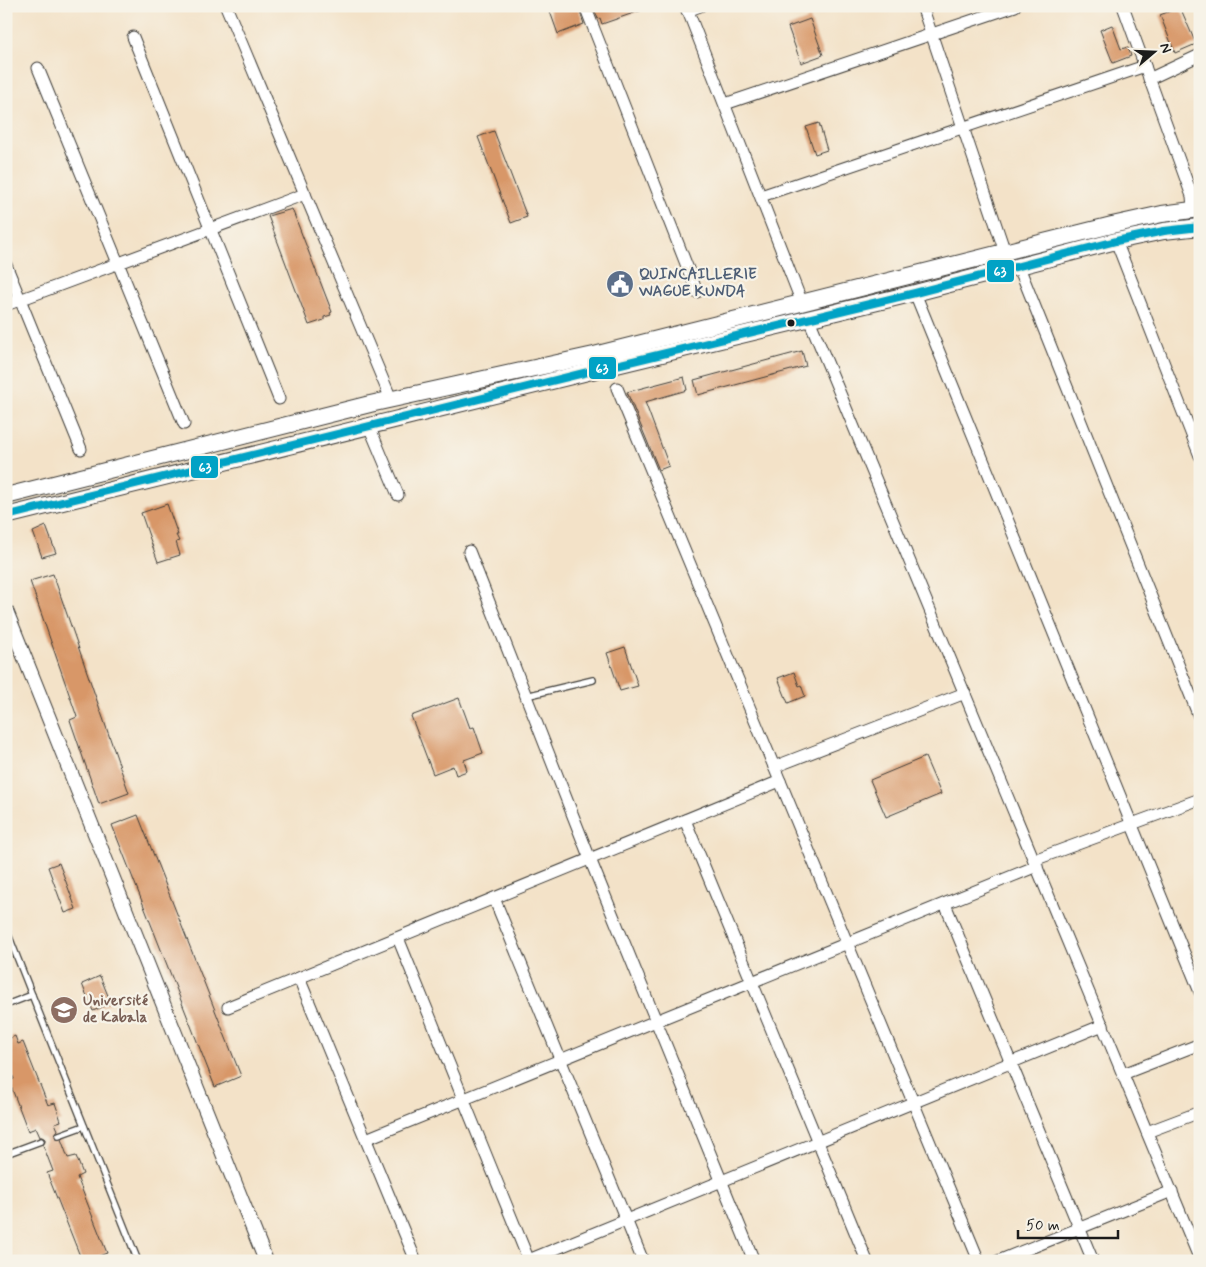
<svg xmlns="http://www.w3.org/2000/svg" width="1206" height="1267" font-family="Mynerve,sans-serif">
<rect width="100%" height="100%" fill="#f7f3e8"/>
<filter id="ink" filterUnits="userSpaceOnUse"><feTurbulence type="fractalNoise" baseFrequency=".02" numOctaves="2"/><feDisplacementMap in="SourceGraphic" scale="10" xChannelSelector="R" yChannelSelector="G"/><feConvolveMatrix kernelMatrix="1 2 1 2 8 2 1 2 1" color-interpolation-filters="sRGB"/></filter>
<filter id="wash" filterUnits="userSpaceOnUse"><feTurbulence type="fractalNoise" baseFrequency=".0096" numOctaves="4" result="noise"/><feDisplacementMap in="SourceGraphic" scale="20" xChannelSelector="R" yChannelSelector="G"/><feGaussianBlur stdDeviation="1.12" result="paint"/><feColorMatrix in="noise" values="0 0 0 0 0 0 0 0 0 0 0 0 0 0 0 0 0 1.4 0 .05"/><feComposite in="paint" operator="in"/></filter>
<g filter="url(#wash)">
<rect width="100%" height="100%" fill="#f3e2c8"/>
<g id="blocks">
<g fill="#d89768">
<polygon points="548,6 578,6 584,24 558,34"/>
<polygon points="593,6 647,6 648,8 602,24 600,18 598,19"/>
<polygon points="1180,7 1196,44 1175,53 1160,15"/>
<polygon points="810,19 823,55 801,63 788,27"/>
<polygon points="1112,25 1121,49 1128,47 1131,56 1113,63 1100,30"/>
<polygon points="819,123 827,150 815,154 806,127"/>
<polygon points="494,131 527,217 511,223 478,137"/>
<polygon points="292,209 332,312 330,313 331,315 324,317 324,320 309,325 268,216"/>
<polygon points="802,351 806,366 698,395 694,380"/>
<polygon points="684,377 687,390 645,402 669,466 659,470 627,392"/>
<polygon points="167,504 178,535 176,535 179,541 176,542 180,555 158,562 141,513"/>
<polygon points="46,526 56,553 42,557 33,532"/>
<polygon points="53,574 129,793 99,804 70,720 77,717 30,581"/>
<polygon points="625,647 638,686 620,691 607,653"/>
<polygon points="794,672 799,686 801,685 805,696 788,703 778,678"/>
<polygon points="459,698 470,728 474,727 483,753 464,760 467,771 456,775 453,766 433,774 411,716"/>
<polygon points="925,757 941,794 886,817 870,780"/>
<polygon points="138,815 241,1076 215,1087 112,825"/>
<polygon points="59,863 76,909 65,913 48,867"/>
<polygon points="100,976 111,1003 93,1011 82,984"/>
<polygon points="15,1036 18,1044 23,1042 48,1105 55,1103 61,1121 55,1123 58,1130 55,1134 55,1137 58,1139 61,1139 68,1158 76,1156 83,1174 77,1177 107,1253 86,1261 82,1261 47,1173 53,1171 43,1145 45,1142 45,1139 42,1137 40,1137 36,1128 28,1131 9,1081 14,1079 6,1059 6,1040"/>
</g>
</g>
</g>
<g filter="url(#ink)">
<use href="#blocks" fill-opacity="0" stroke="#3c3a36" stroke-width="1"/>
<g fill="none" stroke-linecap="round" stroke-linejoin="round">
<g stroke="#3c3a36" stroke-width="8">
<g id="service">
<polyline points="526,696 593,680"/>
<polyline points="6,929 32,995"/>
<polyline points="6,1005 32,995 138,1261"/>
<polyline points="59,1135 84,1126"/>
<polyline points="6,1154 41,1141"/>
</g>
</g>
<g stroke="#3c3a36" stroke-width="13">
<g id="minor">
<polyline points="226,6 391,399"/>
<polyline points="585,6 697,292"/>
<polyline points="686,6 802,303"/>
<polyline points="922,6 1005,252"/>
<polyline points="1123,6 1192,196 1193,209"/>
<polyline points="687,11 700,6"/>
<polyline points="133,37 279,399"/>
<polyline points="38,68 184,424"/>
<polyline points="1149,79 1200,55"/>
<polyline points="725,104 1015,6"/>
<polyline points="761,196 1145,66"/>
<polyline points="1116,241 1200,456"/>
<polyline points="6,265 81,449"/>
<polyline points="1019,267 1200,719"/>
<polyline points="915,293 1200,992"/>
<polyline points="6,305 305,194"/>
<polyline points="809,319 1200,1260"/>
<polyline points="617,388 979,1261"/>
<polyline points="369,426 398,495"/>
<polyline points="469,551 590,859 754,1261"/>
<polyline points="774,767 965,693"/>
<polyline points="685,820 867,1261"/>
<polyline points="1034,860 1200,799"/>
<polyline points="494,898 643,1261"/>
<polyline points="945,904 1093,1261"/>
<polyline points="398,938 529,1261"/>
<polyline points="299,978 416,1261"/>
<polyline points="228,1007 780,781"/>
<polyline points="1123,1074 1200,1044"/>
<polyline points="1147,1132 1200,1112"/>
<polyline points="366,1139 1037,866"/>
<polyline points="526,1261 1103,1025"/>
<polyline points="998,1261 1172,1191"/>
</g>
</g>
<g stroke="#3c3a36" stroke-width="16">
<polyline id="tertiary" points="6,611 266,1261"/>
</g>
<g stroke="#3c3a36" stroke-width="18">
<g id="secondary">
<polyline points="6,496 370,404 594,355 1112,225 1162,214 1200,209"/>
<polyline points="6,516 600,369 915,293 1116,241 1164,231 1200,227"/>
</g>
</g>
<use href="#service" stroke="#fff" stroke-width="5.5"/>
<use href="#minor" stroke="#fff" stroke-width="11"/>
<use href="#tertiary" stroke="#fff" stroke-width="14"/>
<use href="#secondary" stroke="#fff" stroke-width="16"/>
<g stroke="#f7f3e8" stroke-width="11">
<polyline id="bus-1" points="6,516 600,369 915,293 1116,241 1164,231 1200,227"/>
</g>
<use href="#bus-1" stroke="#01a2c5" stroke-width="8"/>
</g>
</g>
<defs>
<g id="civic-disc" transform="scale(1.4375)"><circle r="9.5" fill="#5c6f8a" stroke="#f7f3e8"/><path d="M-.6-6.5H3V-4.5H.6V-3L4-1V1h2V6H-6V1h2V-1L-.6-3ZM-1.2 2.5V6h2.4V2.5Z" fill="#fff"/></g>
<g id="university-disc" transform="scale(1.4375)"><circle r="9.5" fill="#8d6e63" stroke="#f7f3e8"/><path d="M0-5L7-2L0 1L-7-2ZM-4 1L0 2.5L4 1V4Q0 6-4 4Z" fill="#fff"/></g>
</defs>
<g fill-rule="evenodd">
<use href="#civic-disc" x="620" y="284"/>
<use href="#university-disc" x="64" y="1010"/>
</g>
<circle fill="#1c1c1c" stroke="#f7f3e8" stroke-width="2" cx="791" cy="323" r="4.5"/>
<g text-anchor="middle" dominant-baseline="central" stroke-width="4.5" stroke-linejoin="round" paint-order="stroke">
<g font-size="15" font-weight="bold" fill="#4e5e75" stroke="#f7f3e8" text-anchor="start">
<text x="639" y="275">QUINCAILLERIE<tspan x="639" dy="17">WAGUE KUNDA</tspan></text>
</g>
<g font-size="15" font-weight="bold" fill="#785e54" stroke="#f7f3e8" text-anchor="start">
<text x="83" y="1001">Université<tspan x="83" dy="17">de Kabala</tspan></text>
</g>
</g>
<g stroke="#f7f3e8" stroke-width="2">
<rect x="986" y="259" width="29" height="24" rx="5" fill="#01a2c5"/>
<rect x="588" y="356" width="29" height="24" rx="5" fill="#01a2c5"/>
<rect x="190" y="455" width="29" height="24" rx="5" fill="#01a2c5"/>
</g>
<g font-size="14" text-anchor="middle" font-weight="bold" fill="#fff">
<text x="1000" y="276">63</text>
<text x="602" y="373">63</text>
<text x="205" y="472">63</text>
</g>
<rect width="1206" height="1267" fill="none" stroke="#f7f3e8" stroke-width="25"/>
<g transform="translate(1154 52) rotate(71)" stroke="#f7f3e8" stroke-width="4" paint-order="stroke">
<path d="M0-4L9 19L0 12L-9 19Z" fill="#1c1c1c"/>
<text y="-8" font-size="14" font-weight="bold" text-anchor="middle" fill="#1c1c1c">N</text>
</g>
<path d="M1018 1230v8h100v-8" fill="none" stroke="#1c1c1c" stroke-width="2.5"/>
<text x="1026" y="1230" font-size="15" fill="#1c1c1c" stroke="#f7f3e8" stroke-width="4" paint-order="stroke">50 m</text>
</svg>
